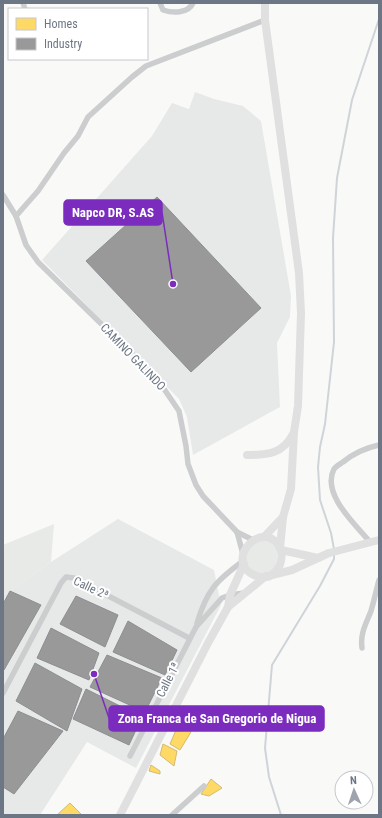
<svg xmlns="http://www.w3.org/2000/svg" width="382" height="818" font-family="'Roboto Condensed',sans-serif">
<rect width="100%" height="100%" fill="#f9f9f8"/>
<g fill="#e7e9e9">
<polygon points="195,92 214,99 243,106 261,121 291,296 290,317 277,343 280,407 193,455 187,417 179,399 42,260 152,136 172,103 189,109"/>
<polygon points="118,519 214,570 221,605 136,768 87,742 40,815 3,815 3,596 51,562"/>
</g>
<g fill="#e7eae6">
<polygon points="54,524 51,562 3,596 3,545"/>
<path d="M 260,540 L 270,542 L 278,550 L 276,567 C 273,569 269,573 266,574 C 253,575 239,560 247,549 C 249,546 256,543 260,540 Z"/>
</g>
<g fill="#ffd966" stroke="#d3bb6f">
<polygon points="179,723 191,732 180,750 170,744"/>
<polygon points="163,744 177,751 174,766 160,755"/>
<polygon points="151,765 160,771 160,774 149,771"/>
<polygon points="211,779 222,788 209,796 201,794"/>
<polygon points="70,803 82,815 57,815"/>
</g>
<g fill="#999" stroke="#8c8e93">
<polygon points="157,197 261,308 191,372 86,261"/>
<polygon points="10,591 41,605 4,670 3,669 3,604"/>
<polygon points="76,596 118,615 105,647 60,624"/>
<polygon points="128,621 177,650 165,675 113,652"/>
<polygon points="51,628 99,653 89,680 37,658"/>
<polygon points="107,655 162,678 145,712 90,687"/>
<polygon points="35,663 82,689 67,731 16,701"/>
<polygon points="86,689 142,717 129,745 73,719"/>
<polygon points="18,711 63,731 14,794 3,787 3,739"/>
</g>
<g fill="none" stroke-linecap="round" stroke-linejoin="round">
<g stroke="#cfd4d8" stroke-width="2">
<polyline points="334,549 331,533 320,500 318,467 320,447 325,424 334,342 333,238 337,178 352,100 379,19"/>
<polyline points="281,815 269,777 265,748 272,665 320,586 334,559 334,555"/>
</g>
<g stroke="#cccdce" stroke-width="5.5">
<polyline points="23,3 25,9"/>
<path d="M 160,3 L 163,10 C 172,13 188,14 193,3"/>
<polyline points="3,195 16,216 26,245 38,262 131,353 160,383 179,411 186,446 188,464 196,485 203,496 237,532 253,540"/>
<polyline points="16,216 38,191 64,153 78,136 88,117 132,77 146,66 265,20"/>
<polyline points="237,532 243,554"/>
<path d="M 370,542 C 356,525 321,494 334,469 C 336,466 340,464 343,462 C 354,453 365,448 379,445"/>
<path d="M 197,623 C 207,590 216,581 243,561"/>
<path d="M 362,648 C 360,633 366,624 371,611 C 374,601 376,591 379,580"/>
<polyline points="3,693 61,583 66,577 74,578 189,638"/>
<polyline points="130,756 196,627 222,598 230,595 244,593"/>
<polyline points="172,815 204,786"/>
</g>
<g stroke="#e0e0e1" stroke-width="8">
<polyline points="265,3 265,20 299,273 301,313 298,406 294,432 291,489 283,517 280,548"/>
<path d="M 247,455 C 267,455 283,454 293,434"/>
<polyline points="264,537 283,517"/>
<path d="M 281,550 C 284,567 272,583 254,575 C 222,560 265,515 281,550 L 318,558"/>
<polyline points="272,575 292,570 329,553 379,540"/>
<polyline points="228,607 266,576"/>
<polyline points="120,815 208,643 228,607 230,595 244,564"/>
</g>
</g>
<g text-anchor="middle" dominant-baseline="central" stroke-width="4" stroke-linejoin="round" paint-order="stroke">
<g font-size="12" fill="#6d7685" stroke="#fff">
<text transform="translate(133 357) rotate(46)">CAMINO GALINDO</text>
<text transform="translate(91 588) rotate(25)">Calle 2ª</text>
<text transform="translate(168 680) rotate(-63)">Calle 1ª</text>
</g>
</g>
<path fill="none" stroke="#7b2cbf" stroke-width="1.5" d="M173 284L162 212M94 674L109 718"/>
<g fill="#7b2cbf" stroke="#fff" stroke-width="1.5">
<circle cx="173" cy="284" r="4"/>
<circle cx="94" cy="674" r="4"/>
</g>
<g fill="#7b2cbf" stroke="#7b2cbf" stroke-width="1.5">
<rect x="64" y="200" width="98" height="25" rx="4"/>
<rect x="109" y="706" width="215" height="25" rx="4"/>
</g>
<g font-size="13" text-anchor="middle" font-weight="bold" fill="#fff">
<text x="113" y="217">Napco DR, S.AS</text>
<text x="217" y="723">Zona Franca de San Gregorio de Nigua</text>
</g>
<rect width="382" height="818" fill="none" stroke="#6d7685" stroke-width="8"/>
<rect x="8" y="8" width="140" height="52" fill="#ffffff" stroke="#c5c8ce"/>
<rect x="16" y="18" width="20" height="12" fill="#ffd966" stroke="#c5c8ce"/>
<text x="44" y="28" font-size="12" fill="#6d7685">Homes</text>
<rect x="16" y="38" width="20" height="12" fill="#999999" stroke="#c5c8ce"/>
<text x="44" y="48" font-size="12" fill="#6d7685">Industry</text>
<g transform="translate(354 790) rotate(357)"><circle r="19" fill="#ffffff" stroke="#c5c8ce"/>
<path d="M0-3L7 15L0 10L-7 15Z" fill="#9ea4ad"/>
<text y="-6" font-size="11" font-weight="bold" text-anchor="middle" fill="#6d7685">N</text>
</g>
</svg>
